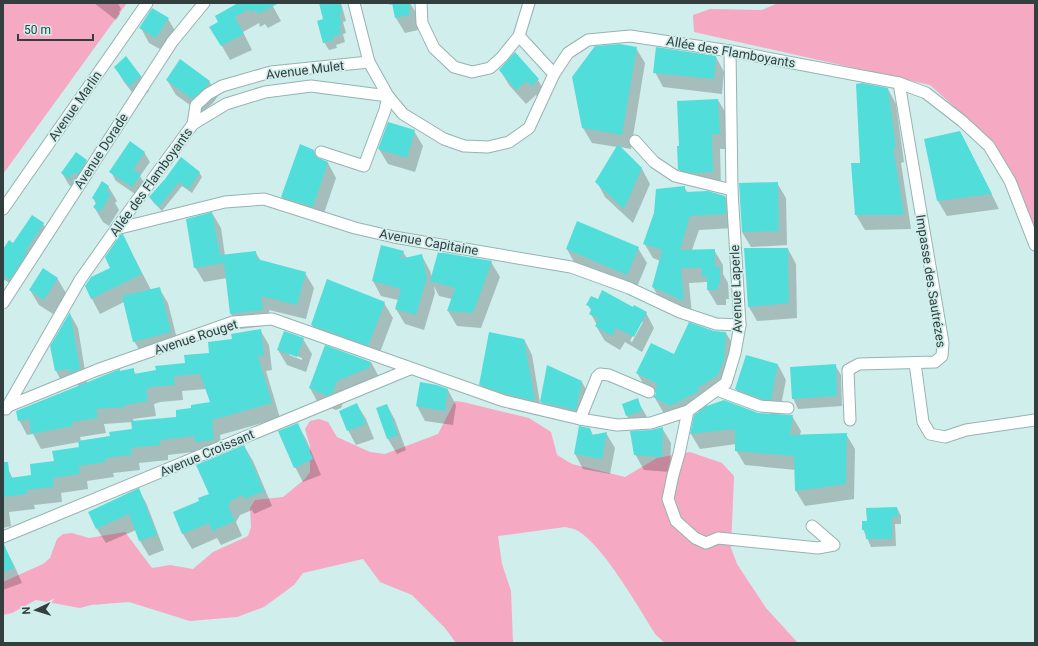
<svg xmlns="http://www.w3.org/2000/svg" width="1038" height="646" font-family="Roboto,sans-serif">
<rect width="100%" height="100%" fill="#cfeeec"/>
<g fill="#f5a9c2">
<polygon points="3,3 127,3 3,174"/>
<polygon points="778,3 1035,3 1035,252 1001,169 969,120 930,85 694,32 693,15 710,9 762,10"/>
<path d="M 455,401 L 463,402 L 529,418 L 551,432 L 557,455 L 572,464 L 625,477 L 657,458 L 690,452 L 722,463 L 734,476 L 731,548 L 737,564 L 766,608 L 798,643 L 665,643 L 656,635 C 640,610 600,539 574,529 C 572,528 568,528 565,527 L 498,536 L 502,564 L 511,591 L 513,643 L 456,643 L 445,628 L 412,595 L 380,582 L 363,559 L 303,573 L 294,585 L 264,607 L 237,617 L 190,621 L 129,602 L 91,605 L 80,608 L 36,600 L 12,613 L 3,615 L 3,582 L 43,564 L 50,558 L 57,539 L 63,534 L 72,533 L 89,538 L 125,532 L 152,568 L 170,565 L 193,569 L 213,552 L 248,536 L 251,527 L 250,508 L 255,500 L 283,497 L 305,479 L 310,472 L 310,446 L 305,429 L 310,421 L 319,419 L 328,422 L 337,437 L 370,452 L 385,454 L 438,434 Z"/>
</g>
<g fill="#0003" fill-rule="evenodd">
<polygon points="94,3 118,3 121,9 119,12 120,14 116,20"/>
<polygon points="237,3 271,3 281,21 268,28 265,24 260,27 259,23 243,32 252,50 230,60 211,27 220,23 238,4"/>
<polygon points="320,3 341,3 346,21 343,22 346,33 343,34 345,42 336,45 337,48 329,50 324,42 325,20"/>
<polygon points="388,3 410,3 416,13 418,30 405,33 396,18 393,4 390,5"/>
<polygon points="168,19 177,34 165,52 149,43 141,28"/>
<polygon points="636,48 645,63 631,149 620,147 642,169 650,184 633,223 605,197 597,182 617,147 592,143 583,128"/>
<polygon points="716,57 724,72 722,94 663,87 655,72"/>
<polygon points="115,67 141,76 149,91 139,101 124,82"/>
<polygon points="500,70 538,80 547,95 541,100 536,95 526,104 509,85"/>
<polygon points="167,80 209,81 218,96 213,103 201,113 176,95"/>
<polygon points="888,89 896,104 904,162 901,163 911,229 865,230 856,215 861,164"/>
<polygon points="718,100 727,115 728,149 720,149 721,187 688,184 679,169"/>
<polygon points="414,131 423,146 415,172 388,164 379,149"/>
<polygon points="959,132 968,147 999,209 947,216 938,201"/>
<polygon points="314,150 319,159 328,163 336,178 321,222 291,212 282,197"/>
<polygon points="144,152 150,162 140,176 145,185 138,196 116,181 111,172"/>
<polygon points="86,161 93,173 76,190 69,185 62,173"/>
<polygon points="199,172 202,177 192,193 182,186 162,211 153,202 150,197 166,179"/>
<polygon points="777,183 786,198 787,245 751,247 742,232"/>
<polygon points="108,186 117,201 115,203 119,210 109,226 103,222 94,207 96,204 93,198"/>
<polygon points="684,187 688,193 725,196 733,212 734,228 699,230 692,250 714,250 723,265 723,274 728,283 729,299 726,299 726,305 717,305 708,290 707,282 689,283 692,315 661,302 653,287 660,261 653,258 644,243"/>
<polygon points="212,213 221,228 225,256 255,252 261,261 305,273 314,288 306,319 269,310 271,325 240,329 231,314 227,278 204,282 195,267"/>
<polygon points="43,224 48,232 15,287 5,280 3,282 3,250"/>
<polygon points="123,236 151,290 159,288 168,303 179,347 143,356 134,341 124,302 100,314 92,299 86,286 111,269"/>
<polygon points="638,248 647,263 636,289 575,264 567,249"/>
<polygon points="788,249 796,264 797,318 757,321 749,307"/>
<polygon points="403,252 407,258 422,256 430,271 432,277 491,262 500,277 481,328 457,326 448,311 452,299 439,296 434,286 435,293 424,330 405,324 396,309 398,300 381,296 373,281"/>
<polygon points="57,278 66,293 53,314 39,305 30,290"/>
<path d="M 598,301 L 646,313 L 654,328 L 642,352 L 625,342 L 620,350 L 605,341 L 596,326 L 597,325 L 591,314 L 592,312 L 588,305 ZM 640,322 L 643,322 L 632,342 L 630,341 Z"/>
<polygon points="384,303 393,318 377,360 321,340 312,325"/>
<path d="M 70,314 L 78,328 L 87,383 L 120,372 L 133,369 L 136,375 L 186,364 L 210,354 L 233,340 L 260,330 L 269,345 L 272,370 L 266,371 L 280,418 L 220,435 L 222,454 L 204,456 L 201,451 L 168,455 L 168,460 L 139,463 L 140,470 L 113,473 L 114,477 L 87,481 L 88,489 L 61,493 L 62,502 L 34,505 L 35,509 L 9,512 L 11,526 L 3,528 L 3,472 L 9,471 L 13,479 L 33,476 L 80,447 L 79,442 L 41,449 L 33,434 L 27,435 L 19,420 L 79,387 L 77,384 L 64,386 L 56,371 L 51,346 ZM 206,389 L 212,403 L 178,418 L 134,422 L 133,419 L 156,416 L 154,404 L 160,402 L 183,400 L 182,391 ZM 133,422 L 133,430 L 111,436 L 81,441 L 80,437 L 106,433 L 104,424 Z"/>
<polygon points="714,332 726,333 735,348 726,390 706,404 708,407 758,414 771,414 745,404 736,389 778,365 786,380 779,415 792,416 801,431 800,435 846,434 855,449 854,499 805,506 796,491 796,470 745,465 736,450 736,444 700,449 691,434 695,416 700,412 699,411 681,421 663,412 655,398 656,393 646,388 637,373 675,355"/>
<path d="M 303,339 L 312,354 L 306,372 L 287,365 L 278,350 ZM 289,353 L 302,358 L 302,360 L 289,355 Z"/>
<polygon points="524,339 532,355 542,415 489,400 481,385"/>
<polygon points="371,362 379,377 346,396 341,408 336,410 318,403 310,388"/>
<polygon points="835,365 841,375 842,406 798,409 793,398"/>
<polygon points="582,382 590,397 585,424 550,417 541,402"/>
<polygon points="448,390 456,405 453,425 425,421 417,406"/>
<polygon points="637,400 646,415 650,426 636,431 627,416 623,405"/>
<polygon points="357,405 366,419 374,439 356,445 348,430"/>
<polygon points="387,405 395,420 406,450 397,454 388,439 377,409"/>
<polygon points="297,424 306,439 321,475 303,482 295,467"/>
<polygon points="662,428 671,443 670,472 644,470 635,454 652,431"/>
<polygon points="590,429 593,435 606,433 615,448 610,474 583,469 575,454"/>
<polygon points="244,446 253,461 272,506 254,514 252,510 240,515 236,522 242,536 221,545 217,538 192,549 183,534 174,512 200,501 210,494"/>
<polygon points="139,490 147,505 164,550 149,556 140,541 136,530 106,543 97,529"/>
<polygon points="897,508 901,516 901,524 895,524 896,546 871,547 863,529 868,522"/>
<polygon points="6,550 14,565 22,583 3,590 3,551"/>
</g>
<g fill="#51dedb">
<polygon points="238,3 279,3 258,14 256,10 251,12 249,9 235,17 244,34 221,46 209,27 218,22 215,16"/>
<polygon points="319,3 340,3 342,13 339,14 342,25 339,26 341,34 333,37 333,40 323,43 317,21 323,19"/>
<polygon points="392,3 409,3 410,15 395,18"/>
<polygon points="152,8 169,18 156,38 139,28"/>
<polygon points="620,44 637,47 622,135 582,128 572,77 595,46"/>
<polygon points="656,47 716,56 714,79 653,73"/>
<polygon points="515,52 539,79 531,86 527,81 516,90 499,70"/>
<polygon points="126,56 141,76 129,87 114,67"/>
<polygon points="180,59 210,81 205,88 192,99 166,80"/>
<polygon points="862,83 888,88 896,148 893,148 904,215 855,215 851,163 860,163 856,84"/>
<polygon points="718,99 720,134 712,134 713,172 692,173 678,170 677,146 679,146 677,101"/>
<polygon points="388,122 415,130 407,158 378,149"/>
<polygon points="960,131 992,194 937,201 924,139"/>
<polygon points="130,141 145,152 133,169 141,175 132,187 109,172"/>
<polygon points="300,144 314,150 314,154 316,157 328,162 313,207 281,197"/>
<polygon points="618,144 642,168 624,209 595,182"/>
<polygon points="76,152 87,160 78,175 74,172 69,179 61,173"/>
<polygon points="181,157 200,172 189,189 179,182 159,207 149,197 165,179"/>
<polygon points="102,181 109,186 106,191 111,194 100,212 93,207 97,202 92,198"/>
<polygon points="778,182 779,231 742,232 739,183"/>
<polygon points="685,186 685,192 708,191 725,196 726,214 690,216 680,250 715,249 715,267 720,267 720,284 718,284 718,290 707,290 707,277 702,277 702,268 681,268 684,301 652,287 662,250 643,244 654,213 656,189"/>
<polygon points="212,212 220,255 256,251 257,259 306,272 297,305 261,296 263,310 230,314 224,263 194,268 186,219"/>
<polygon points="32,215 44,223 25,252 27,253 10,280 3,275 3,249 9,240 13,243"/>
<polygon points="577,221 639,247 627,275 566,249"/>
<polygon points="123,234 142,274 91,299 85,286 91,277 110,268 105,257 120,235"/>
<polygon points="381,245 404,251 400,259 422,254 427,278 416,315 395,309 401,289 372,281"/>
<polygon points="744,248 788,248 789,303 748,307"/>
<polygon points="438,252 492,261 473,313 447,311 455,288 430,281"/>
<polygon points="43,268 58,278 44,300 29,290"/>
<polygon points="327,279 385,302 368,346 311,325"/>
<polygon points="160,287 171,332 133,342 122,296"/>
<polygon points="602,290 633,307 634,305 647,312 634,337 616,328 612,336 595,326 599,319 589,314 592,308 586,305 591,296 598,299"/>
<polygon points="70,312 80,369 70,373 69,369 55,371 50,346"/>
<polygon points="689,322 714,331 726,332 724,360 718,375 696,389 700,391 670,406 653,397 656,394 655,389 658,384 636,373 651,343 674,354"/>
<polygon points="261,329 264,355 258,356 272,403 212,420 214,440 195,442 194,436 160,440 160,445 131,448 132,455 105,458 106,462 79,466 80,474 53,478 54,487 26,490 27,494 3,497 3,462 8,462 10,478 31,475 30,464 54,461 52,451 79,447 78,441 110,436 109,432 132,429 131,421 176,417 176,410 191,408 191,405 210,402 200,374 174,376 175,385 151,387 146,389 148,401 125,405 126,407 96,409 98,418 72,422 73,426 31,434 29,419 18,421 16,411 120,369 120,371 134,368 134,374 156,370 155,366 185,363 184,355 209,353 208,342 232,339 231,334"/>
<polygon points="284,331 304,338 297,357 277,350"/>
<polygon points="489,332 524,339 535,401 506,394 479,385"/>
<polygon points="325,345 371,362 369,368 337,381 333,393 327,396 309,388"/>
<polygon points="746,355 778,364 771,400 762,399 735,389"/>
<polygon points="836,364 837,396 792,399 790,367"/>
<polygon points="547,365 582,381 576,410 540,402"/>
<polygon points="420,382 437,385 448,389 445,411 416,406"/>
<polygon points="638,398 642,411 626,416 622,404"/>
<polygon points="724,400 758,413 793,415 790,435 847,433 846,484 795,491 794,456 735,451 735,429 690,434 694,415 707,406"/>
<polygon points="357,403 366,424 347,431 339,411"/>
<polygon points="387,404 398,435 387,439 376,408"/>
<polygon points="298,423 313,459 294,468 278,431"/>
<polygon points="579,426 590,428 592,435 607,432 602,459 574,454"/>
<polygon points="663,427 662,457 634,455 630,431 651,430"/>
<polygon points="244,445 264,491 245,499 243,495 232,500 228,506 235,521 212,531 209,523 182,534 173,512 199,501 198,498 209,494 196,465"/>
<polygon points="139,488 157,535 139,541 129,514 96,529 88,512"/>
<polygon points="897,507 898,517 892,517 892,539 866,539 865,530 862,530 862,521 867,521 866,508"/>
<polygon points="3,544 4,544 14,568 3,572"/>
</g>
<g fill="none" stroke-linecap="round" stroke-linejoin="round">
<g stroke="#95b3b1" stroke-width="13">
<g id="minor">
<polyline points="354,3 369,62 388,96 403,114 444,139 464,146 488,147 509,142 529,128 554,74 568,53 588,40 630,36 730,51 899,83 926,93 962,121 989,146 1010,181 1035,245"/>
<polyline points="421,3 422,23 434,48 454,67 472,72 490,68 502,57 519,36"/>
<polyline points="529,3 519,36 554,74"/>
<polyline points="193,124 196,105 208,94 222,86 271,72 369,62"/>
<polyline points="635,141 654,162 675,176 732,190"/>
<polyline points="3,209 147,3"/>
<polyline points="116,229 225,202 264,199 355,228 394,237 571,267 629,288 680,312 716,324 740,325"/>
<polyline points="3,303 172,42 204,3"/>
<polyline points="915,363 923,422 930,434 945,437 966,430 1035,420"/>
<polyline points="717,390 760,406 788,408"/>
<polyline points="6,407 97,370 233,322 272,319 504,401 580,419 617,425 651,423 688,411 726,383 735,353 740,325 732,190 730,51"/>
<polyline points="6,409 80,280 116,229 193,124 226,104 265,92 311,86 388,96 385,110 364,166 321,152"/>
<polyline points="688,411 679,454 673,475 668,499 676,521 695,538 706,543 718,538 818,548 834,545 812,526"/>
<polyline points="580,419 597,377 600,374 609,375 649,392"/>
<polyline points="850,420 848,370 859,364 935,362 942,356 943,343 899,83"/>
<polyline points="3,537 410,369"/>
</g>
</g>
<use href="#minor" stroke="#fff" stroke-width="11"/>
</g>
<g text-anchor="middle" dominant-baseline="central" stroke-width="3.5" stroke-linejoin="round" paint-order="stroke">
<g font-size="13" fill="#333f3e" stroke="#cfeeec">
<text transform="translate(731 52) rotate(10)">Allée des Flamboyants</text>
<text transform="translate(305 70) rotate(-7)">Avenue Mulet</text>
<text transform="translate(75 106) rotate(-55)">Avenue Marlin</text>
<text transform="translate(101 151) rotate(-57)">Avenue Dorade</text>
<text transform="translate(151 182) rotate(-54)">Allée des Flamboyants</text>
<text transform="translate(429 242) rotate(10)">Avenue Capitaine</text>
<text transform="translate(931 281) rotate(81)">Impasse des Sautrézes</text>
<text transform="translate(736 289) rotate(-92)">Avenue Laperle</text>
<text transform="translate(196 337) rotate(-18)">Avenue Rouget</text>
<text transform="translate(207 453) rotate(-23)">Avenue Croissant</text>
</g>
</g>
<rect width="1038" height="646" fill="none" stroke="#333f3e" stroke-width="8"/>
<g transform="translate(36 610) rotate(266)" stroke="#cfeeec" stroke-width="3" paint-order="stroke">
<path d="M0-3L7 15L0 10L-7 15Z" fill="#333f3e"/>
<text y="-6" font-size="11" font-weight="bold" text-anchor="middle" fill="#333f3e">N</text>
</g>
<path d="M18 34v6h75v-6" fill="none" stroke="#333f3e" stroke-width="2"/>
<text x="24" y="34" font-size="12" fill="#333f3e" stroke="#cfeeec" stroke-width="3" paint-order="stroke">50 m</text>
</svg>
